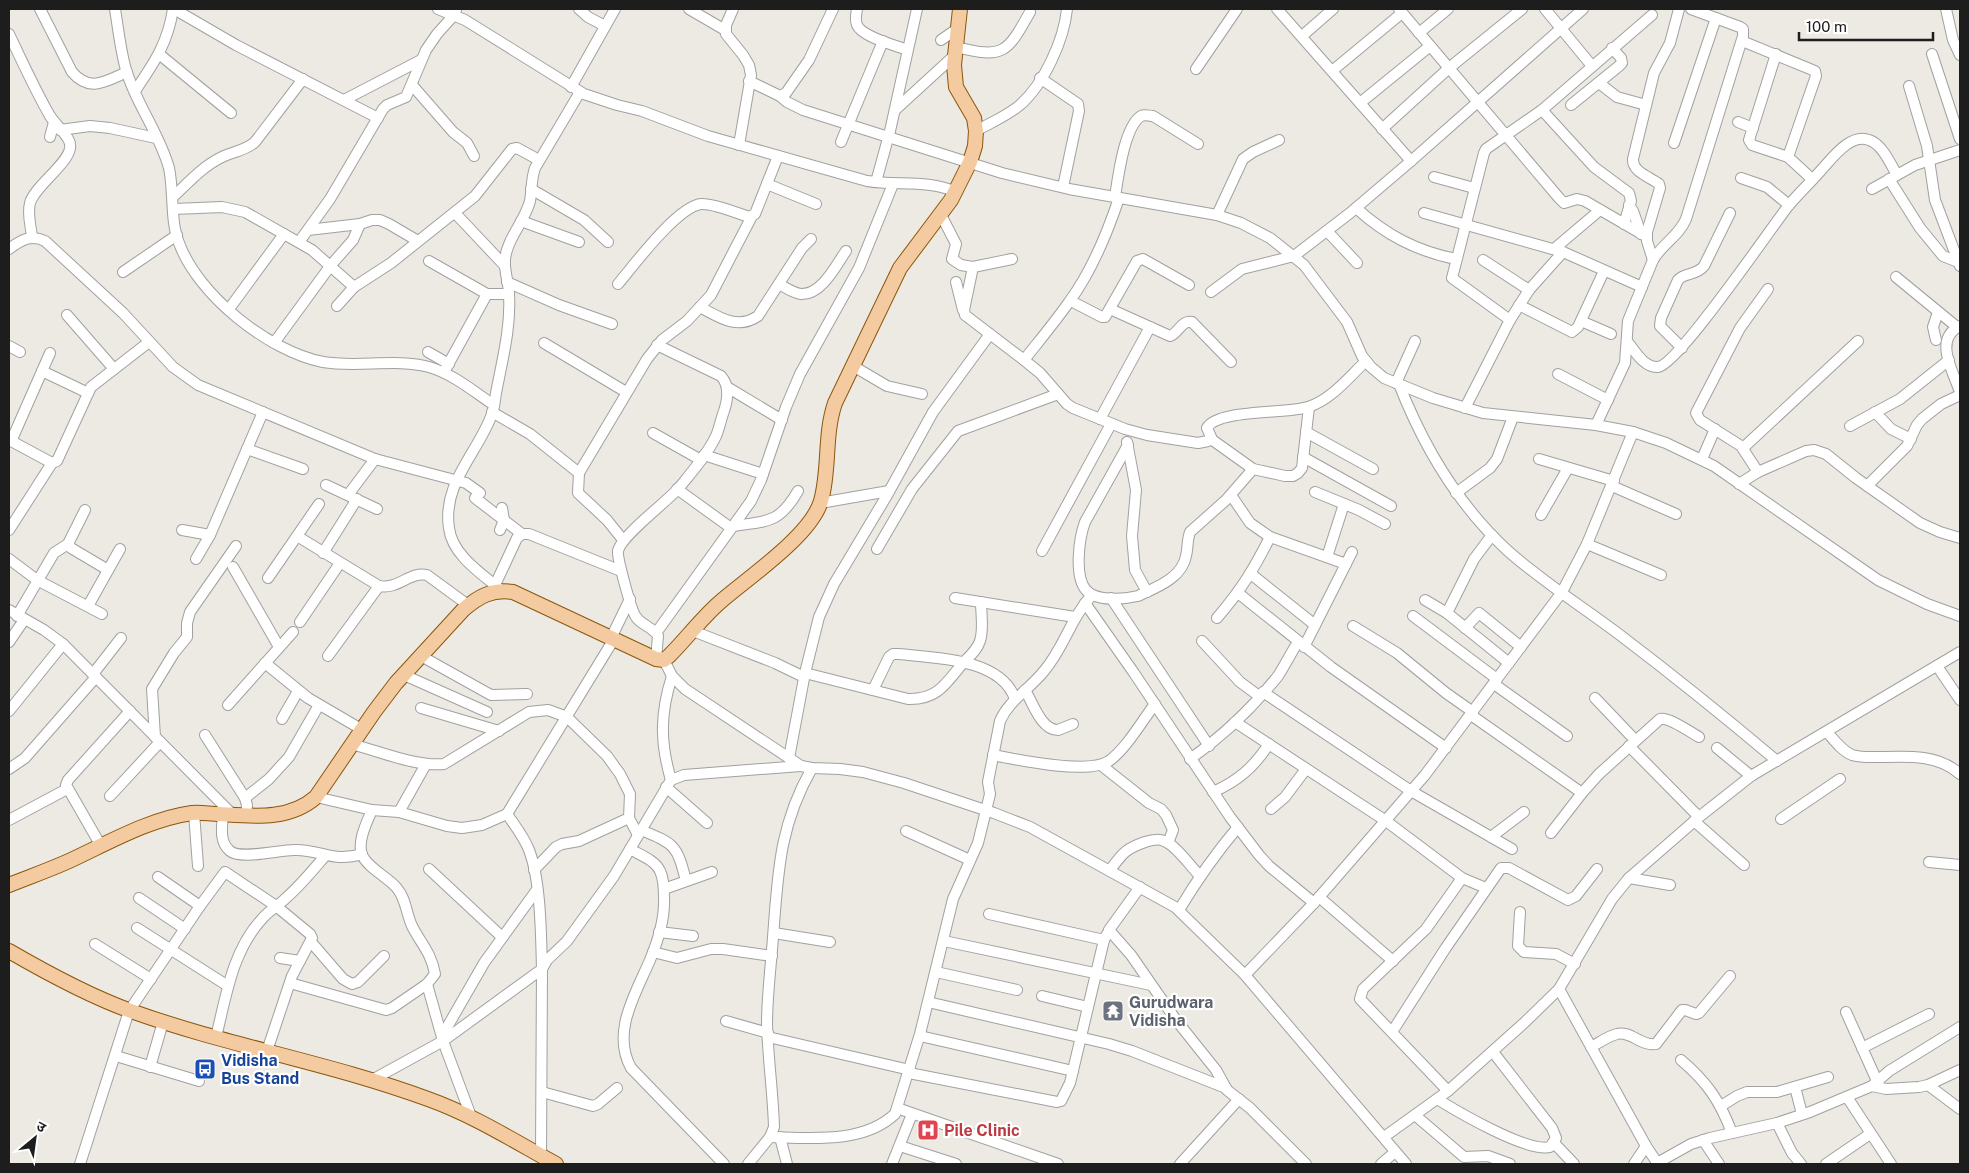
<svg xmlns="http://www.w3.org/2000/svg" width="1969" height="1173" font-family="'Public Sans','Noto Sans Devanagari',sans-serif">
<rect width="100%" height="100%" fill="#ede9e3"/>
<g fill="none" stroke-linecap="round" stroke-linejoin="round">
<g stroke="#a1a1a1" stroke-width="12">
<g id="minor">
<path d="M 40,9 L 72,72 C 90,93 106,81 127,72"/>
<path d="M 115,9 C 118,27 120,47 125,66 C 134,101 159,132 169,168 C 174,191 170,221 179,243 C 198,295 268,351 323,362 C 357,368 397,358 429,367 C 453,374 473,391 494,405"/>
<polyline points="174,9 236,45 378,118"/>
<path d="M 438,9 L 465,20 L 584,94 L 617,105 L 642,111 L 708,136 L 867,181 C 897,186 927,179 956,192"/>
<polyline points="579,9 588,17 605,26"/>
<polyline points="689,9 725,30"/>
<polyline points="733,9 726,25 726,34 743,55 749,65 751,75 739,145"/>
<path d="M 857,9 C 856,14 855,20 857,25 C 862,37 895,45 907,50"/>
<polyline points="1277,9 1411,161"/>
<polyline points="1399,9 1559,198 1564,203 1577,199 1585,201 1647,237"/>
<polyline points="1545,9 1592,66"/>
<polyline points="1946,9 1953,40 1960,55"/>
<polyline points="1419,33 1448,9"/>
<path d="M 9,34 C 22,61 35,90 50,116 C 55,124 69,136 70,144 C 74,160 34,186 30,203 C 27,214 31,226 32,237"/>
<polyline points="1302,36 1333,9"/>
<polyline points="941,40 957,29"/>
<polyline points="1742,41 1815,71 1816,76 1788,157"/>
<path d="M 956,47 C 1004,59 1007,53 1030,12"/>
<polyline points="159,54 231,113"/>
<polyline points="1776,54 1749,140 1752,145 1788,157 1812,179"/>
<polyline points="1932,54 1960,139"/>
<polyline points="1196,69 1237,9"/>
<polyline points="1332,71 1402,13"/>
<polyline points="1040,78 1078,104 1079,111 1063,187"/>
<polyline points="749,81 780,96 786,93 809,60 833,9"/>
<polyline points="1599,83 1617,97 1646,105"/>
<polyline points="412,85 453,132 467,143 474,156"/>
<polyline points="1909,86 1927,146 1935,200 1960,266"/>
<polyline points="571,87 615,9"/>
<path d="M 135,91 C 154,63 168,43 173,9"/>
<polyline points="780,96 787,102 803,110 1002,173 1069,189 1217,215 1241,223 1270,238 1304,265 1347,322 1362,356 1371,367 1384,378 1433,398 1483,413 1596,425 1633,432 1666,443 1714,466 1878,580 1927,604 1960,616"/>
<polyline points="344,100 421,60"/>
<polyline points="1360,103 1430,46"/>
<polyline points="1571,105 1619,66 1622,63 1621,58 1612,48"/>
<polyline points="895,110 955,55"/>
<polyline points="1542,110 1594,167 1629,193 1631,201 1624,224"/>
<polyline points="1738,122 1753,128"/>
<polyline points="1382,129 1449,68 1522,9"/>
<polyline points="60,130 90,126 110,128 156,138"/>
<path d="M 976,131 C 990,123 1007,116 1020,105 C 1044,84 1064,40 1067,9"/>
<polyline points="50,137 54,122"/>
<polyline points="841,142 883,41"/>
<polyline points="1674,143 1716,18"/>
<polyline points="1434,177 1474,188"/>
<polyline points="1741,178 1767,187 1789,205"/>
<polyline points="1889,179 1920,228 1943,256 1958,262"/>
<polyline points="876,182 890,131 917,9"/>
<polyline points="767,184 816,204"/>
<polyline points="531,189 584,220 608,242"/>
<polyline points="1872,189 1915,165 1960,150"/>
<path d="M 173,197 C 188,183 203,166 222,157 C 234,151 245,151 255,142 L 303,79"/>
<path d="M 1115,197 C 1118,178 1124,127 1141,116 C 1145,114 1149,116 1153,116 L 1198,144"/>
<polyline points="1629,205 1633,211 1641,234"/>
<path d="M 1356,208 C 1386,235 1416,251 1456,259"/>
<polyline points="174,209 222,207 245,212 312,250 354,287"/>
<polyline points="455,213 505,266"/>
<path d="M 940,213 L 956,244 L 952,259 L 961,265 L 973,267 L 964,310 L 965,315 L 1024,360 L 1040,373 L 1067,404 L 1073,408 L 1125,429 L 1147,435 L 1198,443 L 1208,441 L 1211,437 L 1207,428 C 1217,409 1288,414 1308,407 C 1331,400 1349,377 1366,361"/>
<polyline points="1424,213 1563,252 1642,287"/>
<polyline points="1217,215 1243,159 1253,152 1279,140"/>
<polyline points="521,221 579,242"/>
<polyline points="308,230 360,224 372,220 380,220 389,224 418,241"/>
<polyline points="1327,231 1357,263"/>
<polyline points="299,242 330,199 383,109 387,105 406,97 426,50 437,34 454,15 456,10"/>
<path d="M 9,249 C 21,240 31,234 45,241 L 123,313 L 173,367 L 198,385 L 375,459 L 466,483 L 480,493"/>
<polyline points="1554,249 1600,210"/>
<polyline points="1483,260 1529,290"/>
<path d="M 1653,260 L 1647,241 L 1647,232 L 1660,188 L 1659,184 C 1650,177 1632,172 1633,159 L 1654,73 L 1670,43 L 1679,9"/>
<polyline points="429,261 487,294 509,294"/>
<polyline points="973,267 1012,259"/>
<polyline points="123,272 177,235"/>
<polyline points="1896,277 1957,327"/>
<polyline points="507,282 559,305 612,324"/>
<polyline points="956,282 963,310"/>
<path d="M 618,284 C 634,265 677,207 701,204 C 713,203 737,213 749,217 L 755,214 L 778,156"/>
<path d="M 779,284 C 786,288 793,293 801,294 C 822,295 836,265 846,251"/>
<polyline points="1211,292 1242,269 1294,256 1350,213 1411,161 1583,9"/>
<polyline points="1071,301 1102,317 1105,317 1137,261 1143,259 1189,285"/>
<polyline points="1519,305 1572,332 1578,327 1604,271"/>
<polyline points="337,306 354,287 391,263 475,196 512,149 517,148 539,160"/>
<path d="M 700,307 C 720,318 738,330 758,316 L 802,248 L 811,239"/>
<polyline points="229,309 284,234"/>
<path d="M 1110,309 L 1170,336 C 1179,333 1181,320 1192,322 L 1231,362"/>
<polyline points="67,315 114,369"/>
<polyline points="1510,320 1452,278 1484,153 1486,149 1542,110 1652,15"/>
<polyline points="1581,321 1611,334"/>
<path d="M 1960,326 C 1933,339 1953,371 1960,392"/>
<polyline points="1936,340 1933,327 1938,312"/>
<path d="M 1627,341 C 1634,350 1644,368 1658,367 C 1678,365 1770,229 1789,205 C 1800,192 1812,181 1823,168 C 1833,157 1851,133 1869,140 C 1882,144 1890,163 1897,175"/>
<polyline points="274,343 331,265 353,240 360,224"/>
<polyline points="544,343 626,392"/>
<polyline points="9,346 20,352"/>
<path d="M 1682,348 L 1660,326 L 1661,318 L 1678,280 C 1685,272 1696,276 1704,266 L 1730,213"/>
<polyline points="428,352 449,364"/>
<polyline points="50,353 13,437 13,442 52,463 57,461 91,387 149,342"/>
<path d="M 1024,360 C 1039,341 1055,322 1069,302 C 1092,271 1107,234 1119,198"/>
<polyline points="853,366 887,386 922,394"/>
<polyline points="42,371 88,393"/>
<polyline points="444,372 487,294"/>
<polyline points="1558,374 1608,400"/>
<polyline points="1396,383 1415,341"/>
<path d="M 1399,384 C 1424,448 1458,505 1508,551 C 1543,582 1583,607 1620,635 C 1674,676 1726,718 1777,761"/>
<polyline points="727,387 782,420"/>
<polyline points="1465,408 1510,320 1529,290 1563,252"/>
<polyline points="492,412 530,434 579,473 578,493 607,520 623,540"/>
<polyline points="1875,412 1891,429 1911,439"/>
<polyline points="1100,419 1150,327"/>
<path d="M 1596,425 L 1625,363 L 1628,321 L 1653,260 C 1662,244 1679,236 1686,219 L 1743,36 L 1743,29 L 1740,27 L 1691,9"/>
<polyline points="1850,426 1900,399 1949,360"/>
<polyline points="1306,432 1373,469"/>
<polyline points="653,433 701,460"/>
<polyline points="1211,439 1253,469 1285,476 1293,476 1298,473 1302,468 1309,407"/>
<polyline points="1127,442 1136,490 1132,536 1135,570 1147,592"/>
<path d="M 1128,445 L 1085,522 C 1079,538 1074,576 1086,590 C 1096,602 1125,599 1138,596 C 1157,587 1182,578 1186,556 C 1188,548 1187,540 1190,532 L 1226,500 L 1253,469"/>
<polyline points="1743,448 1858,341"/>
<polyline points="247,449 303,469"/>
<polyline points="704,455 763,474"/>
<polyline points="1303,457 1391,506"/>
<polyline points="1539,459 1614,481"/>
<polyline points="1702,459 1715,429"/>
<polyline points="1758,472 1741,446 1700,420 1696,413 1740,328 1768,289"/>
<polyline points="579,473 647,359 662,340 687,321 711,295 752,216"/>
<polyline points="1739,484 1758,472 1806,451 1814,450 1826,454 1856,478 1920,523 1940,532 1960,538"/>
<polyline points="326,485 377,509"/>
<polyline points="1612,486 1676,514"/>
<polyline points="1867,486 1907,446 1917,425 1922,419 1941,404 1960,395"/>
<polyline points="677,489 731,528"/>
<polyline points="1315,492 1359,510 1385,524"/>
<polyline points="1456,493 1490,468 1497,459 1513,417"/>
<polyline points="348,495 375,459"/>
<polyline points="1231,495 1250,523 1270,537 1346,564"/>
<polyline points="475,498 522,534"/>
<polyline points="820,503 889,491"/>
<polyline points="85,510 68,544 71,548 108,570"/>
<polyline points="1541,515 1568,468"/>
<path d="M 733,526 C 767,521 779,524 798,491"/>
<polyline points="9,530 52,463"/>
<polyline points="182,530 210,535"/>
<polyline points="500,530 504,520 502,508"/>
<path d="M 297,536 L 379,586 C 398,590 410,571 427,575 L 468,605"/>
<polyline points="1587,544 1661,575"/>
<polyline points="877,549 912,489 958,431 1058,394"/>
<polyline points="1042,551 1111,424"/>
<polyline points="323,553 357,499"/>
<polyline points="1327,557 1344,504"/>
<polyline points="9,559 37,580 102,614"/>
<polyline points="196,559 210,535 263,412"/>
<polyline points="233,567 279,647"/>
<polyline points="1251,574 1315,625"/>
<polyline points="268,578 319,504"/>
<polyline points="495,585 517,538 522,534 529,534 621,571"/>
<path d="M 501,590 C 482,574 452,555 449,528 C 442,483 478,453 492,414 C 495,406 495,396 497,388 C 503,357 511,326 509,294 C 509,283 504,272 505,260 C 506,240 525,221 530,201 C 532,190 531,179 535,168 L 580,92"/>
<polyline points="1238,593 1331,667 1446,748"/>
<polyline points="955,598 1075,617"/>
<polyline points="1111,598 1209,746"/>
<polyline points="1425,600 1447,613 1509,663"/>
<polyline points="1085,603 1134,673 1230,817 1259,855 1269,866 1314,903"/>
<polyline points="88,606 120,549"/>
<polyline points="9,610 44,630 63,644 233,815"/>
<polyline points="1447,613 1474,559 1492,535"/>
<polyline points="17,616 54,553 68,544"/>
<polyline points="1413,616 1497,679"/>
<path d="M 1217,618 C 1241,590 1254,569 1270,537"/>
<polyline points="300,622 340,563"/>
<polyline points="1353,626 1397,653 1446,693 1473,712"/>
<polyline points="1465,628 1479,613 1521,647"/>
<polyline points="693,631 775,663 804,677"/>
<polyline points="656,633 751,501 761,480 786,407 800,374 859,268 893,184"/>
<polyline points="611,638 630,599"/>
<polyline points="1202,641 1240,682 1259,696"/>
<polyline points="9,642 24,620"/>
<polyline points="1304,647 1352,552"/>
<polyline points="328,656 379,586"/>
<polyline points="421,656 491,695 527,694"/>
<path d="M 656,659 L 658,636 C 653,627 641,625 636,617 C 631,610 617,558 618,551 C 621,536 665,503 678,489 C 691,473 707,455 716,436 C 719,429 721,419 724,411 C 728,399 730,386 721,376 L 657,345"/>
<polyline points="664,660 672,676 685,689 801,766 812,768 840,769 863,772 904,783 994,813 1030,827 1175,907 1245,975 1406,1164"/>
<polyline points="265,663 308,698 361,729"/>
<polyline points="1937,666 1960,700"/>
<path d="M 805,673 L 908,699 C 938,700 946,683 963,663 C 970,656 977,650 980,641 C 984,629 981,614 981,602"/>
<polyline points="93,674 121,638"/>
<polyline points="404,675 487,712"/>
<polyline points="1494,684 1567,736"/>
<path d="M 873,690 L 889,657 L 893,654 L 899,654 C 935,658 1001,658 1015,699"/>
<path d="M 1025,690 C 1033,703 1041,730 1058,730 L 1073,724"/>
<polyline points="1263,692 1411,791 1512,849"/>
<polyline points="1595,698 1635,740"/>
<polyline points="228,705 293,632"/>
<polyline points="421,708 499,731"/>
<polyline points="9,711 63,644"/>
<polyline points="1471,715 1582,793"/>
<polyline points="282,719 298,691"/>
<polyline points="1235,722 1386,821 1462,878 1486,888"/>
<path d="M 1827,732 C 1834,740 1842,751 1852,755 C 1862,758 1873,757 1883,757 C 1910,756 1939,755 1960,774"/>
<polyline points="205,735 245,798 247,805 246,816"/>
<polyline points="155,737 152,689 174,653 187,637 187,623 190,612 236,546"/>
<path d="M 351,744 C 379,751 416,767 444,764 L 529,712 L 548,710 L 567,717 L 607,756 L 620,774 L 630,794 L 629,818 L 638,835"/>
<polyline points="1629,746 1699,817"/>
<polyline points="1717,748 1751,776"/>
<path d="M 993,755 C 1018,760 1088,775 1109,761 C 1126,749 1142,721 1155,704"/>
<polyline points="789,758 805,673 819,617 834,584 886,497 933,412 990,334"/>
<path d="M 1190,759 C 1223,736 1253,707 1278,676 C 1285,665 1291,653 1298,642"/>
<polyline points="1101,765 1149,803 1161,809 1166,815 1173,830 1168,843"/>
<polyline points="9,769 25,758 96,677"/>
<path d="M 671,780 C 660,742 660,714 672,676"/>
<polyline points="666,787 707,823"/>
<path d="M 1213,792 C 1238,781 1254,767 1269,744"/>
<polyline points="110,796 160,742"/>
<polyline points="316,797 372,810 399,812 447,826 462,828 482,825 507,814 614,639"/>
<polyline points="245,798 269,779 289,757 319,705"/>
<polyline points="1271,809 1285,797 1306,769"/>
<polyline points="399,812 426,764"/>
<polyline points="194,813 198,866"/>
<path d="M 223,814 C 222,827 219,842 230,851 C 241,860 279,850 294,850 C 321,849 331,863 362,854"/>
<polyline points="1781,819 1840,779"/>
<polyline points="9,820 67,789"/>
<polyline points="1694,821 1744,865"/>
<path d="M 641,830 C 675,844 677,845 686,881"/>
<polyline points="906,831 970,860"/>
<path d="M 1551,833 L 1582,793 L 1599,774 L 1660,719 C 1669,717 1690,732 1699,737"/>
<polyline points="1491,837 1524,812"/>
<polyline points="101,846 66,785 68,780 130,711"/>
<path d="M 630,849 C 640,855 655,860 660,871 C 664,879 664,889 664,897 C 665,917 658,941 650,960 C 636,993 611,1032 631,1068 L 724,1164"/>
<polyline points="1929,862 1960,865"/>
<polyline points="429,869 502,937"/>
<polyline points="534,870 556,847 562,844 579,841 629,818"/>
<path d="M 1110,870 C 1123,853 1125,849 1145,842 C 1151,840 1158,838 1164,841 C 1176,845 1191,867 1200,876"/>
<polyline points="158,877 200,906"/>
<polyline points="1629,878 1670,885"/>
<polyline points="1140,887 1109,930 1131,955 1176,1020 1216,1070 1227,1090 1250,1108 1306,1164"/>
<polyline points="664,889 712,872"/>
<polyline points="1319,897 1393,961"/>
<polyline points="139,898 185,929"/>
<path d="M 1179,910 C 1197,880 1216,853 1238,827"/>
<polyline points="1520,912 1518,946 1524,952 1556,954 1575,964"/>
<polyline points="989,914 1104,940 1107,934"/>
<polyline points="137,928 228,986"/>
<polyline points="659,932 693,936"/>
<polyline points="774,933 830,942"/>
<polyline points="944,941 1151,985"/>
<polyline points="311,942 343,979 352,984 358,982 384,956"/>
<polyline points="95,944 151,979"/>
<polyline points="653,952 677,958 711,949 723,949 772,956"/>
<polyline points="280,958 300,961"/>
<polyline points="936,972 1017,990"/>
<polyline points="1245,975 1314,903 1425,775 1562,592 1587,544 1633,432"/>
<path d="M 290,983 L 386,1010 L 392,1008 L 427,984 L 435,974 C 431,952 421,944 412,926 C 406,913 406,898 396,887 C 386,876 368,868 362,855 C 357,841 367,822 372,810"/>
<polyline points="427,984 443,1041 472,1119"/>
<polyline points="1559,989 1646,1146 1658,1164"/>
<polyline points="1042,996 1088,1007"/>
<polyline points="928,1002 1109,1044 1132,1051 1226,1088"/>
<polyline points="1846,1012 1877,1081"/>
<polyline points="726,1021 768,1033"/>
<polyline points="1392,1032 1445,949 1501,868 1509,868 1568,900 1576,896 1597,869"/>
<polyline points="442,1036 484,963 536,891"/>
<polyline points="920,1036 1073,1071"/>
<path d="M 216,1037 C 226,997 232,952 261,920 C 268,911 278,906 286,898 C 301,885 313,870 325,856"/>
<polyline points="768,1037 910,1070"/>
<path d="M 1591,1047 C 1599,1043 1608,1036 1617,1034 C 1630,1030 1642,1047 1656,1044 L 1682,1010 L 1685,1010 L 1696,1014 L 1699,1013 L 1730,976"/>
<polyline points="1862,1048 1929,1014"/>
<polyline points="116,1056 199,1081"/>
<path d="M 1681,1060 C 1707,1082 1720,1101 1732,1133"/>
<polyline points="150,1067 163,1022"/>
<polyline points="909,1073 1057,1102 1061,1101 1070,1083 1104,940"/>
<path d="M 372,1080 L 443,1041 L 542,969 C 541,936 541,881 529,850 C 524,837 515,826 507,814"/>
<polyline points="1928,1085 1960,1109"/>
<polyline points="1872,1086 1889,1071 1960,1027"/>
<polyline points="1795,1087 1802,1114"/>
<polyline points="1448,1091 1360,999 1363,989 1426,929 1462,878"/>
<polyline points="542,1092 593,1106 598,1104 617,1088"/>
<polyline points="1847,1097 1891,1164"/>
<path d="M 1437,1099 C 1458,1112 1528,1153 1550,1147 L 1556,1138 L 1552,1128 L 1493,1052"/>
<polyline points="1721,1106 1737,1096 1747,1092 1777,1092 1828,1077"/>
<polyline points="897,1108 1058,1164"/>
<polyline points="1416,1116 1464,1157 1488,1156 1510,1164"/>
<polyline points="1777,1123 1792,1153 1801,1164"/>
<path d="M 770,1137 C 811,1138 863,1144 895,1114 L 920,1034 L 953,899 L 978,843 L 990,794 L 988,782 L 1000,721 C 1009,700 1030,689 1044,671 C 1064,648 1070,619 1092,595"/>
<polyline points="780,1137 787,1164"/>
<polyline points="1384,1137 1448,1091 1524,1023 1559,989 1612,899 1629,878 1699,817 1751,776 1960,652"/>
<polyline points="1703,1140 1719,1164"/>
<polyline points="1554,1143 1574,1164"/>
<polyline points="900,1146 956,1164"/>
<polyline points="541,1156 542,969 547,960 567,941 614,876 671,780 684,775 801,766"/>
<polyline points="1657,1163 1691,1144 1710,1138 1777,1123 1810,1112 1872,1086 1886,1089 1919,1087 1928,1085 1960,1070"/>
<polyline points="80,1164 129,1011 200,906 225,872 276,906 310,934 312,938 292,976 267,1051"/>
<path d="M 748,1164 L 770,1137 L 774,1127 C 773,1093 768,1059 767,1024 C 767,995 771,966 773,937 C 778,873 779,826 812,768"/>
<polyline points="892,1164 912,1114"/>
<polyline points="1180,1164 1239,1099"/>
<polyline points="1381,1164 1395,1152"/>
<polyline points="1634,1164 1646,1146"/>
<polyline points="1826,1164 1870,1134"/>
</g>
</g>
<g stroke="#8a570b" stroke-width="16">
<g id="major">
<path d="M 9,885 C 29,877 49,870 69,861 C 108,843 149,819 192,813 C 201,812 210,814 219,814 C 252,816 289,821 316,797 L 374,712 L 396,683 L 463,610 C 479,596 492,589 513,592 L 656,659 L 664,660 L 669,656 C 686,639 701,619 719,603 C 746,579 811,536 821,501 C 830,469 824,435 835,403 L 900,268 L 951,200 L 970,162 L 975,146 L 976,131 L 974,118 L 956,87 L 954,65 L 960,9"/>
<path d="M 9,951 C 47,973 89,996 131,1011 C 228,1046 331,1063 428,1099 C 473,1115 514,1141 556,1164"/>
</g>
</g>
<use href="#minor" stroke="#fff" stroke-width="10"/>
<use href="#major" stroke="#f4caa1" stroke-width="14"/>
</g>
<defs>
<g id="temple-square" transform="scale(1.125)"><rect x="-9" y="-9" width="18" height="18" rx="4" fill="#6b7280" stroke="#fff"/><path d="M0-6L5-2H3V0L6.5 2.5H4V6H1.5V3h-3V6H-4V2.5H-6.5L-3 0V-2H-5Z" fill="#fff"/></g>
<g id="bus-square" transform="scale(1.125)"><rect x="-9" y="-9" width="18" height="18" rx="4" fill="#1a4fb4" stroke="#fff"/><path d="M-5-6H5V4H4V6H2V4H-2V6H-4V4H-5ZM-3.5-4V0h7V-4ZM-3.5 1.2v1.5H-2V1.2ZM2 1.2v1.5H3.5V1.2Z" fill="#fff"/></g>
<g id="hospital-square" transform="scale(1.125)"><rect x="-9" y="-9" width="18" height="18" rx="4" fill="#e0444e" stroke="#fff"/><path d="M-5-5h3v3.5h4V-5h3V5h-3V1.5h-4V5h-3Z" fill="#fff"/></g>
</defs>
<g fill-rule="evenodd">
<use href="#temple-square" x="1113" y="1011"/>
<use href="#bus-square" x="205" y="1069"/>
<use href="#hospital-square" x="928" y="1130"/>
</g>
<g text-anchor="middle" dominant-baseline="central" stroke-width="4.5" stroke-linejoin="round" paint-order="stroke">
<g font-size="16" font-weight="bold" fill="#5b616d" stroke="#fff" text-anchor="start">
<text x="1129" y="1002">Gurudwara<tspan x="1129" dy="18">Vidisha</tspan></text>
</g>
<g font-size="16" font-weight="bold" fill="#164399" stroke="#fff" text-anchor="start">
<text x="221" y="1060">Vidisha<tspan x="221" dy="18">Bus Stand</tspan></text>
</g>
<g font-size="16" font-weight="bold" fill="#be3a42" stroke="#fff" text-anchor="start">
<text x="944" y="1130">Pile Clinic</text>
</g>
</g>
<rect width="1969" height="1173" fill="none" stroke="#1d1d1d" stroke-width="20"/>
<g transform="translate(35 1138) rotate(29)" stroke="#ffffff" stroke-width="4" paint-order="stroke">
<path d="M0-4L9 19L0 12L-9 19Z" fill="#1d1d1d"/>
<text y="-8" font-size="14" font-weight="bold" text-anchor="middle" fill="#1d1d1d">उ</text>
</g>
<path d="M1799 32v8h134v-8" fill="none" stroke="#1d1d1d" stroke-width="2.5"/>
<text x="1806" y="32" font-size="15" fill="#1d1d1d" stroke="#ffffff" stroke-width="4" paint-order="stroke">100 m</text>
</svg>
